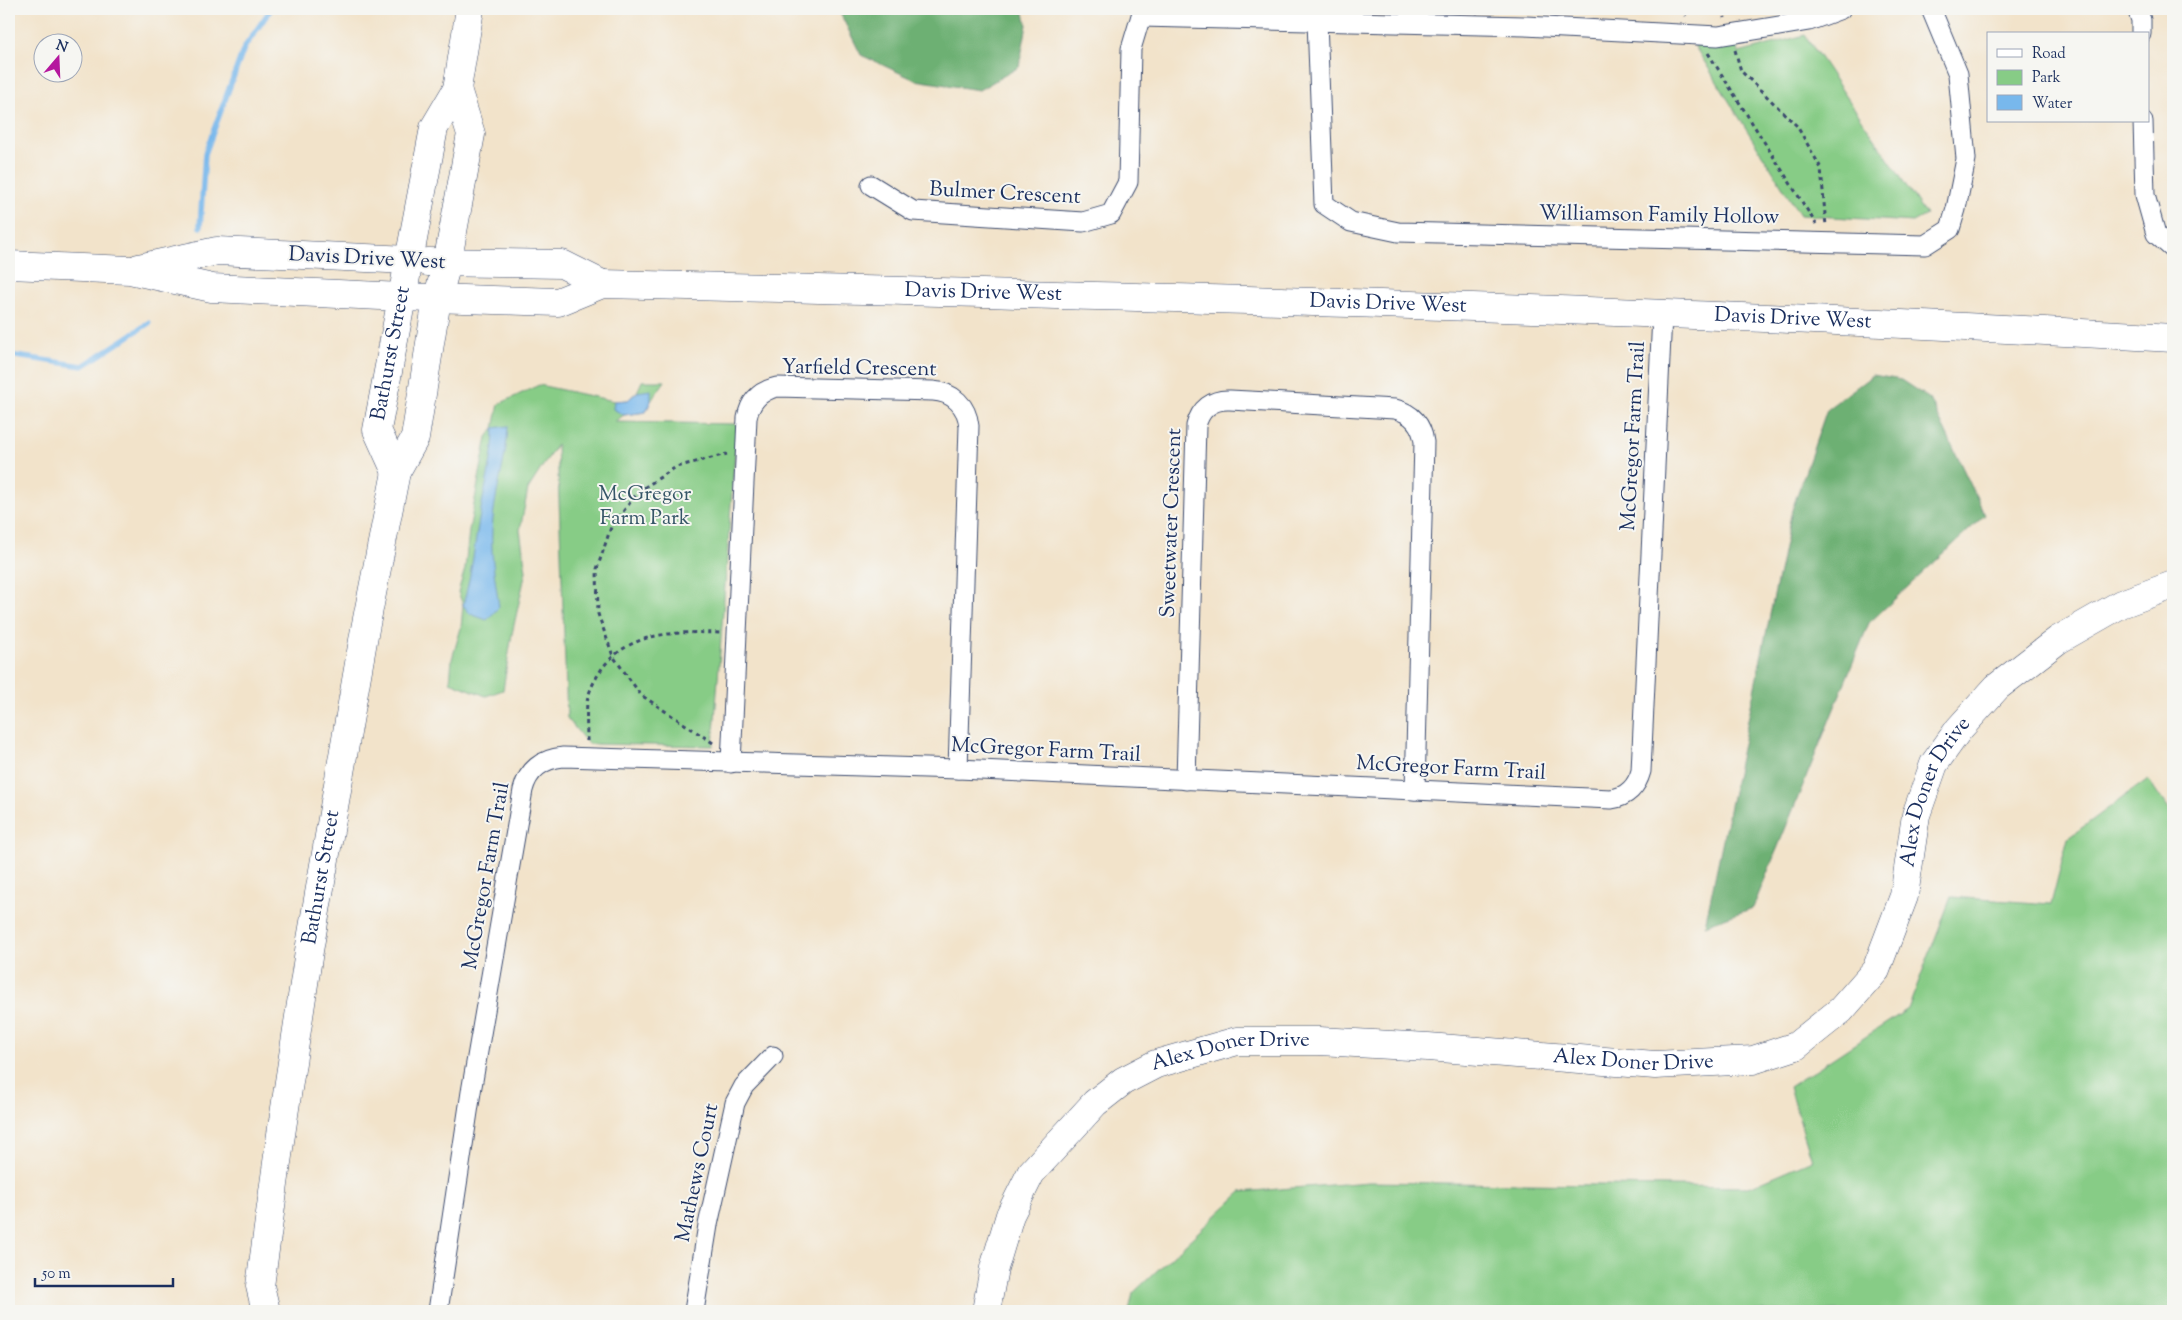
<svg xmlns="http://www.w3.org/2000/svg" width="2182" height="1320" font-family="'Sorts Mill Goudy',serif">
<rect width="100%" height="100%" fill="#f6f6f2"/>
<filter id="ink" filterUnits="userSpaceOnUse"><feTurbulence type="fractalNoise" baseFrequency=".02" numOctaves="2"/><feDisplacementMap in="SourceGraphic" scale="10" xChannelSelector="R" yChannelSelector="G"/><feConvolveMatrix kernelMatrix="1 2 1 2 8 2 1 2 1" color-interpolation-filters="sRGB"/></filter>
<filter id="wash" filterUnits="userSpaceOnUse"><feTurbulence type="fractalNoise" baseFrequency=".0096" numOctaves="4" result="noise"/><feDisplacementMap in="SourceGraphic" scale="20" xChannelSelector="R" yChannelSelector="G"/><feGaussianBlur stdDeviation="1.12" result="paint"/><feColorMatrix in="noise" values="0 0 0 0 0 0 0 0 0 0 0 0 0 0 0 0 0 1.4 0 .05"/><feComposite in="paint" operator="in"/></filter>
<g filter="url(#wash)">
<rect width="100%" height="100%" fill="#f2e3ca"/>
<g fill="#87cc86" stroke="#517e72">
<polygon points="1805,35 1926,215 1913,222 1800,215 1694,45 1736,46 1739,53"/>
<polygon points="642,381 665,381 651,401 646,412 624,415 614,422 737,424 713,746 588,744 567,718 557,444 528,489 520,530 526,571 512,634 503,690 486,696 450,682 452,659 461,628 463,605 458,592 465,569 469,530 487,437 494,428 499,404 539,385 614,401 628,400 637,392"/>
<polygon points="2148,779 2173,816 2173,1311 1129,1311 1133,1293 1241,1192 1369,1182 1749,1187 1812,1160 1789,1087 1908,1009 1951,897 2051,904 2068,838"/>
</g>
<g fill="#6db073" stroke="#447068">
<polygon points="838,9 1023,9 1027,25 1019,67 979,90 915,80 861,55"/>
<polygon points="1873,375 1901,380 1930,399 1985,515 1869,623 1753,908 1705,925 1792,510 1827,409"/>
</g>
<g fill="#78b8ec" stroke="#4a74a5">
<polygon points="651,390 651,401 646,412 624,415 613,409 614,401 628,400 637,392"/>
<path d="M 508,426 C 507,458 496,487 493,518 C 489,548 495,578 499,607 L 487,620 L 470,614 L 463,605 C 472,573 475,541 481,509 C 486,482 494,456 494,428 Z"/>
</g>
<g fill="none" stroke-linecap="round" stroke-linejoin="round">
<g stroke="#78b8ec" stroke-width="5.5">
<polyline points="200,227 205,154 244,48 271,9"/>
<polyline points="9,355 83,366 149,323"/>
</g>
</g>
</g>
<g filter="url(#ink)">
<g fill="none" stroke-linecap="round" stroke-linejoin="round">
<g stroke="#3b4a6e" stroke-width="21">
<g id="street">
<polyline points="2137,9 2141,20 2141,34"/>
<polyline points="1141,17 1525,26 1718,36 1809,21 1841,9"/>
<polyline points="1317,21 1324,204 1351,222 1398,232 1925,245 1950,229 1956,209 1966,159 1958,74 1931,9"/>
<polyline points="2143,121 2145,195 2156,234 2173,249"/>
<polyline points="871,185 913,211 1083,222 1111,214 1128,182 1131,49 1143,9"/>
<path d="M 731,763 L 747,418 C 750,401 760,391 777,387 L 933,391 C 953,392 967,406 969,426 L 958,769"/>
<path d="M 1186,780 L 1196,426 C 1200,409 1212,399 1230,400 L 1395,409 C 1412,413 1422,425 1424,442 L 1415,790"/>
<path d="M 438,1311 L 471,1092 L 523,790 C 528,770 542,759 563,757 L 958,769 L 1611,799 C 1627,797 1637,786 1641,771 L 1662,315"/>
<polyline points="694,1311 708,1225 735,1103 744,1086 773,1056"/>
</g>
</g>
<g stroke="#3b4a6e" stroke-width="29">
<g id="secondary">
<path id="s1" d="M 986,1311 L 994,1268 L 1010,1215 L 1031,1173 L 1095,1103 L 1123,1081 L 1156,1064 L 1237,1041 L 1319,1041 L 1428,1047 L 1655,1065 L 1753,1060 L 1796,1046 L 1841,1010 L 1876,970 L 1904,896 L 1916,815 L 1934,764 L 1959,729 L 1997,687 L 2058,640 L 2121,604 L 2173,585"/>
</g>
</g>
<g stroke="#3b4a6e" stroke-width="29">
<g id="primary">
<polyline points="428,262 562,264 602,284"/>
<path id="s2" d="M 402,297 L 558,302 L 602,284 C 1126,296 1650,308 2173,338"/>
<path id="s3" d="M 396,472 L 377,430 L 434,128 L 457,89 L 470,9"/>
<path id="s4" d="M 266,1311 L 260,1286 L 280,1141 L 309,951 L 365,629 L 396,472 L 415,438 L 437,299 L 447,264 L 471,134 L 457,89"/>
</g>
</g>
<g stroke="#3b4a6e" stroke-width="29">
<g id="highway">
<polyline points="9,265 130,270 212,288 402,297"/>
<polyline points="139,268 217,251 409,260"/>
</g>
</g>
<g stroke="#3b4a6e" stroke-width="3" stroke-dasharray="4 4" stroke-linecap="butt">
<polyline points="1681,9 1686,16"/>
<polyline points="1723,9 1725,18"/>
<polyline points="1735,50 1741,71 1797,126 1821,168 1826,226"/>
<polyline points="1708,53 1816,224"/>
<path d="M 587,741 C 587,729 586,715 587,702 C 589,690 596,677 603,667 C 633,630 677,632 721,633"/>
<polyline points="713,743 641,695 613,656 598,614 597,569 611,527 639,491 676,467 727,454"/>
</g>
<use href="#street" stroke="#fff" stroke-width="19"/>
<use href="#secondary" stroke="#fff" stroke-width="28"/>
<use href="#primary" stroke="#fff" stroke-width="28"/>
<use href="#highway" stroke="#fff" stroke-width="28"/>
</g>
</g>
<g text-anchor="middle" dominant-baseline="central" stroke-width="4" stroke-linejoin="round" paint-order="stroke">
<g font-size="21" fill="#1b2f5e" stroke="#f6f6f2">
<text transform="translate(1005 194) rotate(3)">Bulmer Crescent</text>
<text transform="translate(1659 216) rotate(1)">Williamson Family Hollow</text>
<text transform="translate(367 259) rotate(3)">Davis Drive West</text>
<text stroke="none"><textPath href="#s2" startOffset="585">Davis Drive West</textPath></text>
<text stroke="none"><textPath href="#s2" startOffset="990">Davis Drive West</textPath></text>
<text stroke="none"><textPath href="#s2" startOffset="1395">Davis Drive West</textPath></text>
<text stroke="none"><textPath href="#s3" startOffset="124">Bathurst Street</textPath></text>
<text transform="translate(859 369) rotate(1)">Yarfield Crescent</text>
<text transform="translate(1634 436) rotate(-87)">McGregor Farm Trail</text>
<text transform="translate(1172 523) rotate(-88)">Sweetwater Crescent</text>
<text transform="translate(1046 751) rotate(3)">McGregor Farm Trail</text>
<text transform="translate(1451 769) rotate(3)">McGregor Farm Trail</text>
<text stroke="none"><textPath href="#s1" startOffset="1260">Alex Doner Drive</textPath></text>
<text transform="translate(487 876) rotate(-80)">McGregor Farm Trail</text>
<text stroke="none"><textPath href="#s4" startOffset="439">Bathurst Street</textPath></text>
<text stroke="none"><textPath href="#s1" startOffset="390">Alex Doner Drive</textPath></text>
<text stroke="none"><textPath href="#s1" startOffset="795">Alex Doner Drive</textPath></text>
<text transform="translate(698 1173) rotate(-78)">Mathews Court</text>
</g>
<g font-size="21" fill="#365668" stroke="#f6f6f2">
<text x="645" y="495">McGregor<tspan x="645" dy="24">Farm Park</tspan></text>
</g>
</g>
<rect width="2182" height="1320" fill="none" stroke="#f6f6f2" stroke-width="30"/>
<rect x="1987" y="32" width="162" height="90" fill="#f6f6f2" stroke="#9ea6b7"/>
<rect x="1997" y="49" width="25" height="8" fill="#ffffff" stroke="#9ea6b7"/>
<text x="2032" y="58" font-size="15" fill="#1b2f5e">Road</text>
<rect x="1997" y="70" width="25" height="15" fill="#87cc86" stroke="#9ea6b7"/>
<text x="2032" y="82" font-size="15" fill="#1b2f5e">Park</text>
<rect x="1997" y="95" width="25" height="15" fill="#78b8ec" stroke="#9ea6b7"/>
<text x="2032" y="108" font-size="15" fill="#1b2f5e">Water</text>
<g transform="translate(58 58) rotate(19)"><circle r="24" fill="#f6f6f2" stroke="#9ea6b7"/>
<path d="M0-4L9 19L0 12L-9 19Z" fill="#b5179e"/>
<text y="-8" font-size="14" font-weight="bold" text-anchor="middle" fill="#1b2f5e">N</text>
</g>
<path d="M35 1278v8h138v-8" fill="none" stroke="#1b2f5e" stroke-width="2.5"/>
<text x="42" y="1278" font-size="15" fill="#1b2f5e" stroke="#f6f6f2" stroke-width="4" paint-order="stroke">50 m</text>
</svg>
